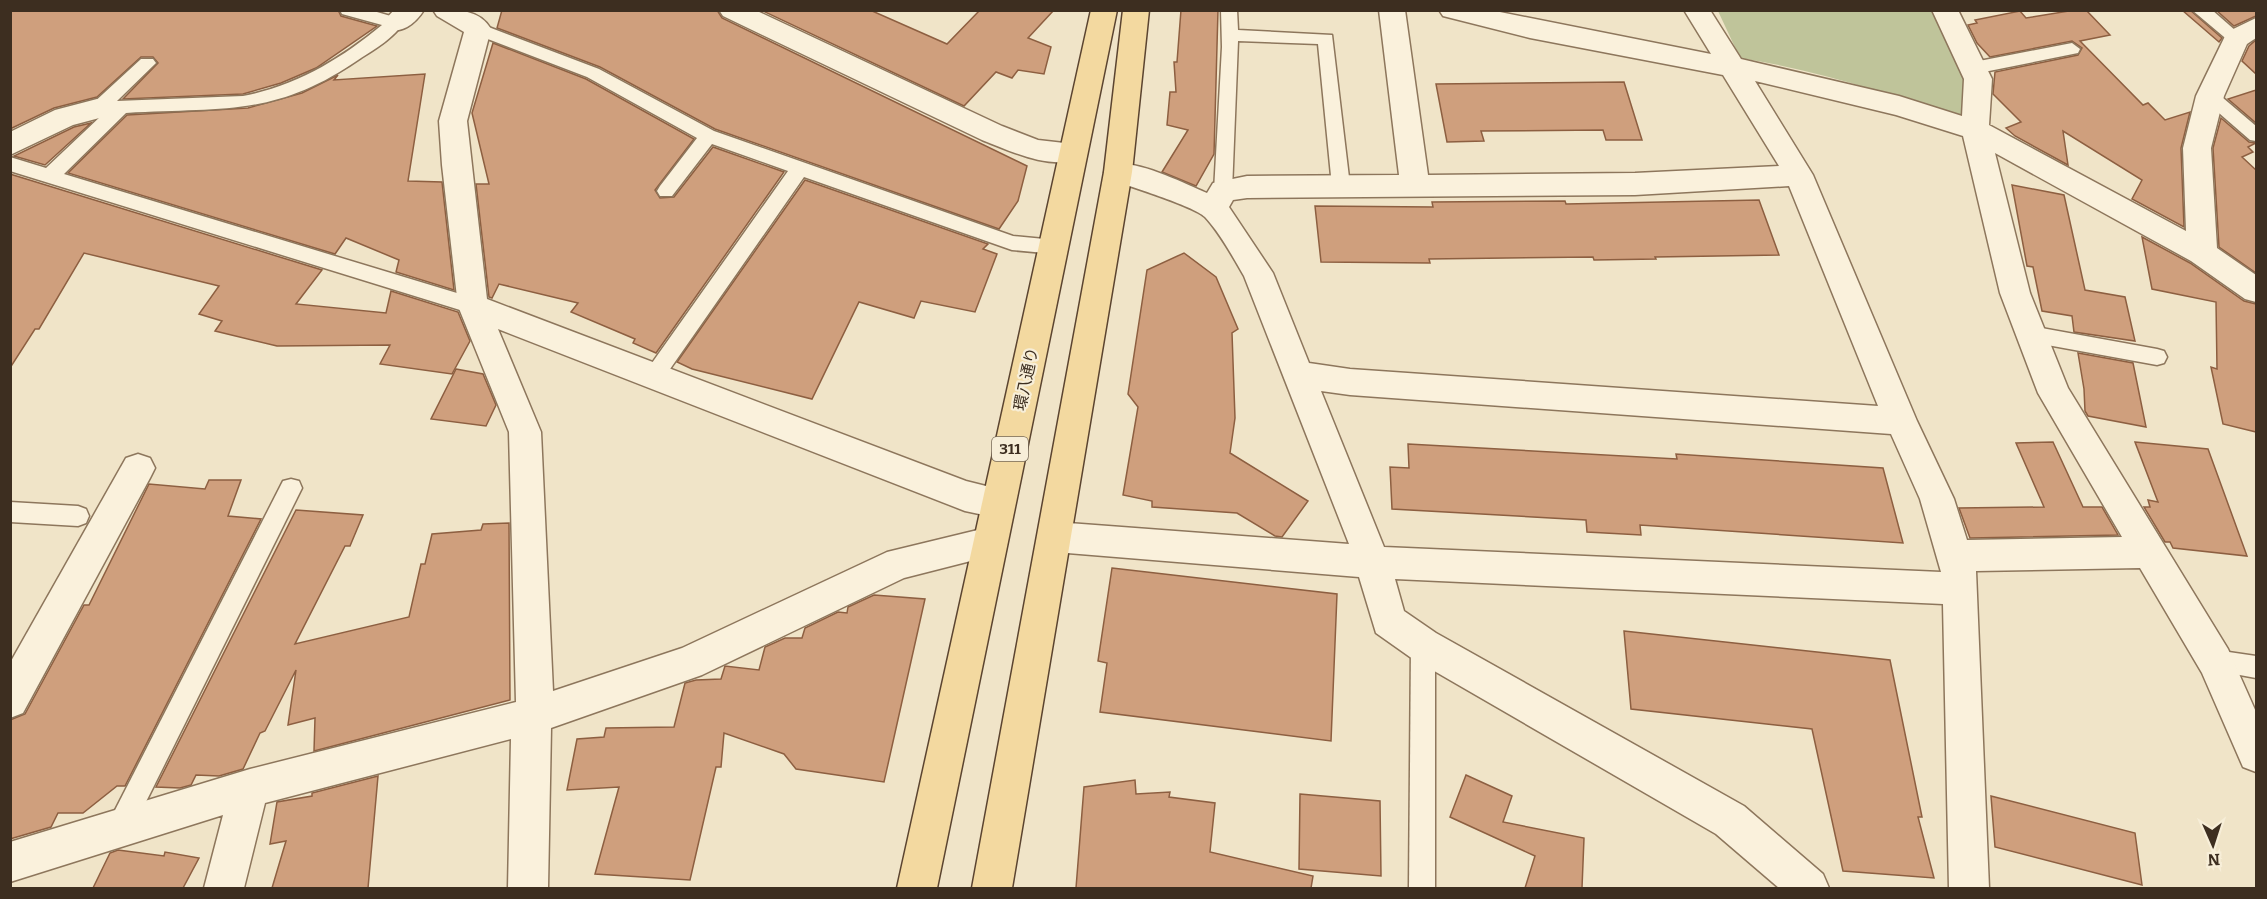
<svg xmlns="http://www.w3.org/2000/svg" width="2267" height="899" font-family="Bitter,'Noto Sans JP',serif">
<rect width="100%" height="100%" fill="#f0e4c8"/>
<path fill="#bfc49a" d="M 1718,11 L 1934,11 L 1967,77 L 1971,122 C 1893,95 1822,71 1740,58 Z"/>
<g fill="#cf9f7d" stroke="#8d5f41" stroke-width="1.5">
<polygon points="10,10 338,10 341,16 377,26 316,68 281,83 243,94 123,99 158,63 153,57 141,57 97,97 54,108 10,129"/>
<polygon points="502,10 717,10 722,18 1027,166 1018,201 999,229 715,129 600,67 497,28"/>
<polygon points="761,10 870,10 947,44 980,10 1054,10 1028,38 1051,47 1044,74 1018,70 1012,78 996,72 964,106"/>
<polygon points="1181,10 1218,10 1214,154 1196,186 1162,172 1188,130 1167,125 1170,92 1176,92 1174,62 1177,62"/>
<polygon points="2075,10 2086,10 2110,35 2080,41 2143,105 2148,103 2165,120 2190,112 2181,148 2184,227 2132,199 2142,180 2063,131 2068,165 2015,136 2006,128 2021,122 1993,94 1995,72 2078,55 2082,48 2072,41 1990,57 1977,43 1968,25 1977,23 1975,20 2020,11 2026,18"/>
<polygon points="2182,10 2190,10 2222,38 2219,42"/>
<polygon points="2216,10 2256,10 2256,16 2234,26"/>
<polygon points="2256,40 2256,74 2242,61 2249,46"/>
<polygon points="493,43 586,79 694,139 655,190 660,198 674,197 713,147 784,172 656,353 633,343 635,339 571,312 578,303 499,284 492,298 489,297 476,184 489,184 472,113"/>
<polygon points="425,74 408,181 442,182 454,290 396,272 399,260 346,238 335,254 68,173 127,115 248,108 302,93 338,75 334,80"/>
<polygon points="1624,82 1642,140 1606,140 1603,130 1481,131 1484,141 1447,142 1436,84"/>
<polygon points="2256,90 2256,123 2228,99"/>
<polygon points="2221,118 2249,142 2256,143 2248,147 2253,152 2242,157 2256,170 2256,273 2219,247 2213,148"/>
<polygon points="91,123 45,165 14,156 74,127"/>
<polygon points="10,174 322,270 296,304 386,313 391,291 458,312 470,341 452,374 380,364 390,345 277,346 215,331 222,321 199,314 219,286 84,253 39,329 35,329 10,368"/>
<polygon points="805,180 988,244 983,249 997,254 975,312 921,301 914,318 859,302 812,399 692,369 677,362"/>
<polygon points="2012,185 2064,195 2085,290 2125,297 2135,341 2074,332 2072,316 2042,311 2033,267 2027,266"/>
<polygon points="1759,200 1779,255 1655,257 1656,259 1594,260 1593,257 1429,259 1430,263 1321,262 1315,206 1433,207 1432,202 1565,201 1566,204"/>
<polygon points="2142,237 2190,263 2244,301 2256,304 2256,432 2223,424 2211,367 2217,369 2216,302 2152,289"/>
<polygon points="1184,253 1216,277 1238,329 1232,333 1235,418 1230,453 1308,501 1282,537 1275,536 1237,513 1152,507 1152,501 1123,495 1138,407 1128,394 1147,270"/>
<polygon points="2078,353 2133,363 2146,427 2088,416 2085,411 2084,389"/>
<polygon points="456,369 483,374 496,405 486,426 431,419"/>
<polygon points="2053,442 2083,507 2102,507 2118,535 1970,538 1959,508 2044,507 2016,443"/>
<polygon points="2135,442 2208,449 2247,556 2173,548 2170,542 2165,542 2144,507 2150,507 2148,500 2158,502"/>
<polygon points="1408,444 1677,459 1676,454 1883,468 1903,543 1640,525 1641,535 1587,532 1586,520 1392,509 1390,467 1409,468"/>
<polygon points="209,480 241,480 228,516 261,519 125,786 117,786 83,813 58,813 51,827 10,839 10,720 25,714 84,605 89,605 149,484 205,489"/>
<polygon points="296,510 363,515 350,546 345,546 295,644 409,617 421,564 425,564 432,534 481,530 483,524 509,523 510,700 314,751 315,718 288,725 296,670 265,731 260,733 243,769 219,776 196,775 191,785 180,788 156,787"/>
<polygon points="1112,568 1337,594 1331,741 1100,712 1107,663 1098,661"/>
<polygon points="874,595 925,599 884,782 796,769 784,754 724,733 721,767 716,767 690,880 595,874 619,787 567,790 577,739 604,737 606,728 674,727 685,683 696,680 721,679 725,666 759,670 765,647 785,638 802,638 805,628 838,612 847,613 848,607"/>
<polygon points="1624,631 1890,660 1922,817 1918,817 1934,878 1843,871 1812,729 1631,709"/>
<polygon points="1466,775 1512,796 1503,822 1584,838 1582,888 1525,888 1535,856 1450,817"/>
<polygon points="378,776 368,888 272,888 286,841 270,844 277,802 312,796 312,793"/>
<polygon points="1135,780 1136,794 1170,792 1169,797 1215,803 1210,852 1313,876 1311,888 1076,888 1084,787"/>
<polygon points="1300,794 1380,801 1381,876 1299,869"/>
<polygon points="1991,796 2135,833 2142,885 1995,847"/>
<polygon points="118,850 164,856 165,852 199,858 183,888 93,888 110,853"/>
</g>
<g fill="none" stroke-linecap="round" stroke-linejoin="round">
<g stroke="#8d765c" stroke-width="3">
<g id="service">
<path d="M 340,10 L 370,10 L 401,19 L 403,23 C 395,37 375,49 361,58 C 275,118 223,107 126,113 L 64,174 L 480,300 L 483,306 L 480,312 L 473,314 L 10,171 L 10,157 L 46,168 L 102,115 L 91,113 L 88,109 L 91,105 L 141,59 L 153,59 L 156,63 L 117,101 L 243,96 C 296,86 341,59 382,25 L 342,14 Z"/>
<polygon points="1221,10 1237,10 1238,30 1332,35 1350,186 1347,191 1335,191 1332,186 1318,44 1238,41 1232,191 1229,196 1217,196 1214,191 1222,47"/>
<polygon points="2192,10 2212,10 2244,38 2236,44 2230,42"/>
<polygon points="478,23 599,69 714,131 1013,236 1055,240 1062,242 1064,247 1062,252 1055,254 1012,250 804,177 661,382 654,384 647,382 644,376 647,370 788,171 712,144 672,196 660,196 657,191 660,186 697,138 587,77 472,33 470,29 472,25"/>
<polygon points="2072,43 2080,49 2078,53 1974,74 1965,68 1974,62"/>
<polygon points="2210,90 2216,92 2256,126 2256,141 2250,140 2204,100 2201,96"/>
<polygon points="2031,326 2157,349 2164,351 2167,357 2164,363 2157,365 2031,342 2024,340 2021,334 2024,328"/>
<polygon points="291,479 299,481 302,488 128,838 119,841 110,838 107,829 110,820 283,481"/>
<polygon points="10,502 78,506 86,509 89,516 86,523 78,526 10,522"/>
<polygon points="1423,634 1431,637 1435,645 1435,888 1409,888 1411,645 1415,637"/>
<polygon points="2215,650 2256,656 2256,678 2207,669 2203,661 2207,653"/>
</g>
</g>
<g stroke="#8d765c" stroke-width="3">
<g id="minor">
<path d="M 394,10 L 424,10 C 415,24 402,34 386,29 L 382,23 Z"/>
<path d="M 433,10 C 455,10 479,8 491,29 L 467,121 L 487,299 L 966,481 L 1010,492 L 1015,503 L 1010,514 L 998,518 L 965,511 L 498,329 L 541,432 L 553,691 L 682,648 L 887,552 L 990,527 L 1002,531 L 1007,542 L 1002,553 L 904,578 L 702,675 L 551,728 L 548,888 L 508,888 L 511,739 L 265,803 L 244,888 L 204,888 L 223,815 L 10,882 L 10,842 L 250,769 L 516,702 L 509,432 L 458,306 L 442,165 L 439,121 L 464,32 L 437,16 Z"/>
<path d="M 719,10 L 755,10 L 1002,126 L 1038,140 L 1082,145 L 1086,152 L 1082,159 C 1048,170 1013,152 982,140 L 723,16 Z"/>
<path d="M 1379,10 L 1405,10 L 1428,175 L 1635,173 L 1779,166 L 1723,75 L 1530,38 L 1443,16 L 1439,10 L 1490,10 L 1711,54 L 1684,10 L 1710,10 L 1741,59 L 1899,96 L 1962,116 L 1964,79 L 1932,10 L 1958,10 L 1992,79 L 1989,125 L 2186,231 L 2183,148 L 2196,96 L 2227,32 L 2256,18 L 2256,38 L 2247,44 L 2224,96 L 2211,148 L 2217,248 L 2256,275 L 2256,302 L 2245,299 L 2191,261 L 1995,153 L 2030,293 L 2068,388 L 2228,649 L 2256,712 L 2256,772 L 2243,767 L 2202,673 L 2140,568 L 1976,571 L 1989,888 L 1949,888 L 1943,604 L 1395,579 L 1404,611 L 1436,633 L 1744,806 L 1823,874 L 1829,888 L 1779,888 L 1716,834 L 1410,657 L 1376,633 L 1359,577 L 1055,552 L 1043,548 L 1038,537 L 1043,526 L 1055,522 L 1349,544 L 1244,276 C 1233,257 1220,233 1205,217 C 1194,206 1126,185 1108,179 L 1104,172 L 1108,165 C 1133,157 1183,183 1207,193 L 1213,183 L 1247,176 L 1399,175 ZM 1755,81 L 1896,115 L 1963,136 L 2000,293 L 2038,393 L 2122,537 L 1967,540 L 1954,499 L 1917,421 L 1813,175 ZM 1789,186 L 1878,406 L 1350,369 L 1309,363 L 1273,273 L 1229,207 L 1233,200 L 1247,198 L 1635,195 ZM 1321,391 L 1350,395 L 1891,434 L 1920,499 L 1941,572 L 1384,547 Z"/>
<polygon points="97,99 107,102 111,109 107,116 73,125 10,155 10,132 55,110"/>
<polygon points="138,454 150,458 155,468 150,478 23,713 10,718 10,663 126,458"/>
</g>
</g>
<g stroke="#5b4430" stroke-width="3">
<g id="primary">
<polygon points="1091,10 1117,10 937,888 897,888"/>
<polygon points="1123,10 1149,10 1132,172 1012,888 972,888 1104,172"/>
</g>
</g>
<use href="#service" fill="#faf1dc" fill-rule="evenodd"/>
<use href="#minor" fill="#faf1dc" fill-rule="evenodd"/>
<use href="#primary" fill="#f3d9a0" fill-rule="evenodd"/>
</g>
<g text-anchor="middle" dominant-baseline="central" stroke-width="4.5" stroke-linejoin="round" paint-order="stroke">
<rect fill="#f7eed8" stroke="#756857" stroke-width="1.5" x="992" y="437" width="36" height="24" rx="4.5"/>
<g font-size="15" font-weight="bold" fill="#3d2e20">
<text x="1010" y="449">311</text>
</g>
<g font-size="16" fill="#3d2e20" stroke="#f7eed8">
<text transform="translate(1026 379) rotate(-78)">環八通り</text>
</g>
</g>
<rect width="2267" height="899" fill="none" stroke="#3d2e20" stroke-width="24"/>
<g transform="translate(2213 845) rotate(177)" stroke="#f7eed8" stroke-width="4.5" paint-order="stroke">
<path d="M0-4.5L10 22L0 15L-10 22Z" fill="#3d2e20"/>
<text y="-9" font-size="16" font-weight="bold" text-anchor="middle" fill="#3d2e20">N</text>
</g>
</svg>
